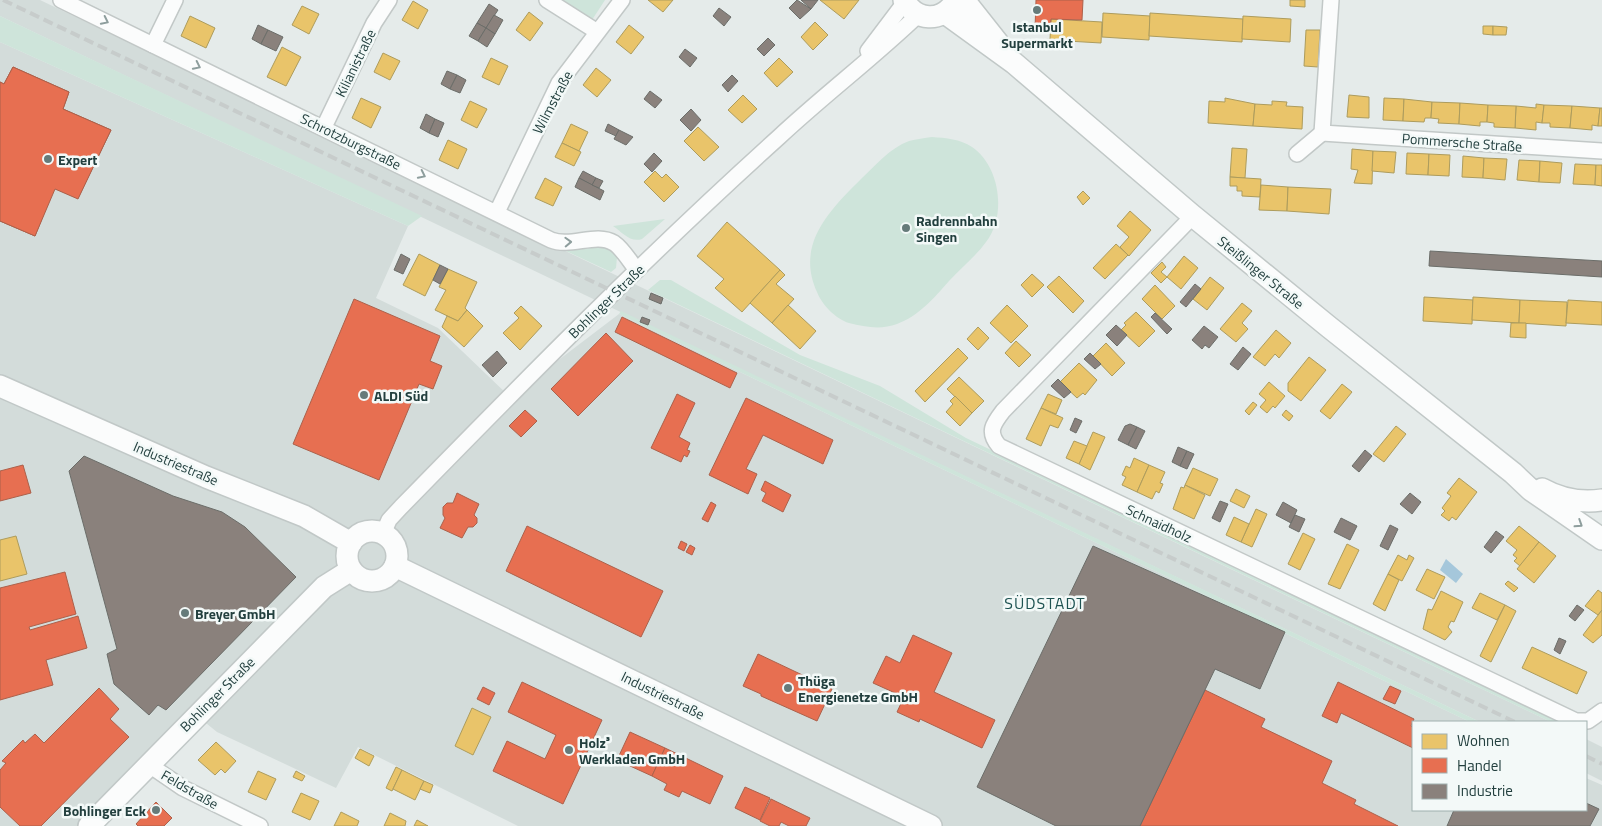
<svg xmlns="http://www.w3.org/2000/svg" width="1602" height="826" font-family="'Titillium Web',sans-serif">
<rect width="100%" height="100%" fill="#e5ebea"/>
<g fill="#d3dcda">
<polygon points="0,0 40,0 1551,722 1480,722 0,16"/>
<polygon points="0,42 408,226 376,298 438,328 510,397 619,314 1470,722 1413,722 1413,810 1586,810 1586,778 1602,785 1602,826 518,826 358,747 336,788 217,732 196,715 89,826 0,826"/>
<polygon points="1586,739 1602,747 1602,781 1586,773"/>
</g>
<g fill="#cee4da">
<polygon points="554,0 605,0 590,23"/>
<polygon points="0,16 422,216 408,226 0,42"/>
<path d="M 932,137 C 946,138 960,139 972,147 C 1000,166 1007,215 986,242 C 976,256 961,268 949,281 C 935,297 919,316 897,324 C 881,330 865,327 849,323 C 836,319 822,305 817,292 C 795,244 830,210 862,178 C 876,165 890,148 909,141 C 916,139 925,138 932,137 Z"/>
<path d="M 665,219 L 642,239 C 630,243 622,232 613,226 Z"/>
<polygon points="600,247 608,248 617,257 616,268 611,272 566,251"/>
<polygon points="660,280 671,280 800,355 880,386 966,438 1561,722 1551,722 648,290"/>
<polygon points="621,311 1480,722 1470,722 619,314"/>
</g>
<polygon fill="#a5c7db" points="1446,559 1463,574 1456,583 1440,570"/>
<g fill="#e9c46a" stroke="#ad9c5d">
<polygon points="648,0 673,0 663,12"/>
<polygon points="820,0 859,0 844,19"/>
<polygon points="1290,0 1305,0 1305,7 1290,6"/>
<polygon points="413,1 428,10 418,29 402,20"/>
<polygon points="302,6 319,14 309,34 292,25"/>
<polygon points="529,12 543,23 530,41 516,30"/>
<polygon points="1103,13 1150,16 1149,40 1102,37"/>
<polygon points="1150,13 1243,19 1242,42 1149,36"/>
<polygon points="190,16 215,28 206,48 181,36"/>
<polygon points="1243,16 1291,19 1290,42 1242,39"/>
<polygon points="1051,19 1102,22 1101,43 1050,40"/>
<polygon points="815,22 828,35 813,50 801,37"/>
<polygon points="629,25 644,37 631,54 616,42"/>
<polygon points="1483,26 1493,26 1493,35 1483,34"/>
<polygon points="1493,26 1507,27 1506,35 1493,35"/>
<polygon points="1306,30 1320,30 1318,67 1304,66"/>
<polygon points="282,47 301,57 286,86 267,77"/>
<polygon points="383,53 400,61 390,80 374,72"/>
<polygon points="491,58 508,66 499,85 482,77"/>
<polygon points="779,58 793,72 777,87 764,73"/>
<polygon points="596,68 611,80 597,97 583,85"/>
<polygon points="743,95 757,109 742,123 728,110"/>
<polygon points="1349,95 1369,97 1369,118 1347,117"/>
<polygon points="361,98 381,107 371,128 352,118"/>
<polygon points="1225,98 1255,104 1253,126 1208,123 1209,101 1225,102"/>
<polygon points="1384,98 1404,99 1403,121 1383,120"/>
<polygon points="1404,99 1432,102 1431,118 1425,118 1424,122 1403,121"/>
<polygon points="470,101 487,109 477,128 461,120"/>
<polygon points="1272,101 1287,102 1286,106 1303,107 1302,129 1253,126 1255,104 1272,105"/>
<polygon points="1432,102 1460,103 1459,124 1438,123 1439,119 1431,118"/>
<polygon points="1460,103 1488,105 1487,122 1480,122 1480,126 1459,124"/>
<polygon points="1536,104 1544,105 1542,123 1536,122 1536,130 1515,128 1516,106 1536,108"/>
<polygon points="1488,105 1516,106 1515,128 1494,127 1494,123 1487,122"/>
<polygon points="1544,105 1572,106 1570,128 1550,127 1550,123 1542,123"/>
<polygon points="1572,106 1600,108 1598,126 1592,125 1592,130 1570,128"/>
<polygon points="1600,108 1602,108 1602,126 1598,126"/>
<polygon points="571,124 588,132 579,151 562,143"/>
<polygon points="698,127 719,147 704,161 684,141"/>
<polygon points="448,140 467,149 458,169 439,160"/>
<polygon points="562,143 581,152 574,166 555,157"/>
<polygon points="1232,148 1247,149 1245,178 1230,177"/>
<polygon points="1352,149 1373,151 1372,184 1354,183 1358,170 1351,169"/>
<polygon points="1373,151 1396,152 1394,173 1372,171"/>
<polygon points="1407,153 1429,154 1428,175 1406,174"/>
<polygon points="1429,154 1450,155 1449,176 1428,175"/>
<polygon points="1463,156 1484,158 1483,178 1462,177"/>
<polygon points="1484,158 1507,159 1505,180 1483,178"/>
<polygon points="1519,160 1540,161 1539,182 1517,180"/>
<polygon points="1540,161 1562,163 1560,183 1539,182"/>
<polygon points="1575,164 1596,165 1595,185 1573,184"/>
<polygon points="1596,165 1602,165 1602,186 1595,185"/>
<polygon points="655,171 662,178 666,174 679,187 664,202 644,182"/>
<polygon points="1230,177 1261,179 1260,197 1242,196 1242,191 1237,191 1237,186 1230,186"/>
<polygon points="545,178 562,187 553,206 535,198"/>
<polygon points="1261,185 1288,187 1287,211 1259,210"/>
<polygon points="1288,187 1331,189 1329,214 1287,211"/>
<polygon points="1083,191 1090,198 1083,205 1077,197"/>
<polygon points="1130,211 1151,230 1129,256 1120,247 1129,237 1117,226"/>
<polygon points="727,222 780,270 742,312 715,288 724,279 697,256"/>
<polygon points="1116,244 1128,255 1105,279 1093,268"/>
<polygon points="419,254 440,265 425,296 403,285"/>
<polygon points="1184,256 1198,268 1181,289 1167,277"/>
<polygon points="1162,262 1166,267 1161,272 1167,277 1161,283 1151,273"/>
<polygon points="448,269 477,282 465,308 467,310 458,321 435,310 446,290 439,287"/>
<polygon points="780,270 785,275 776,284 794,299 772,323 750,303"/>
<polygon points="1032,274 1044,285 1032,297 1021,285"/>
<polygon points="1059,276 1084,301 1073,313 1047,287"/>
<polygon points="1210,277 1224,288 1207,310 1193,299"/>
<polygon points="1155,285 1175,306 1162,319 1142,299"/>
<polygon points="1424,297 1473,300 1472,324 1423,321"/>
<polygon points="1473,297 1520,300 1519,323 1472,320"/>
<polygon points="1520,300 1567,302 1566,326 1519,323"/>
<polygon points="1568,300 1602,302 1602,325 1566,323"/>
<polygon points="1242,303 1252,311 1242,323 1248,329 1236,342 1220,329"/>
<polygon points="788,305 816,331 800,349 772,323"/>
<polygon points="1007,305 1028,326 1011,343 990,323"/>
<polygon points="521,306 542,326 520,350 503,333 519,318 514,313"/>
<polygon points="467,310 483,326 464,347 442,327 447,316 458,321"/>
<polygon points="1136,312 1155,331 1139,347 1121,330 1126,325 1124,323"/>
<polygon points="1511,323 1526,323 1526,338 1510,337"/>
<polygon points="978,327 989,338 978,350 967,339"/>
<polygon points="1276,330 1291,343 1279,358 1275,354 1265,366 1253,357"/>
<polygon points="1016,341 1031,355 1019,367 1005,353"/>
<polygon points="1106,343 1125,363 1112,376 1093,356"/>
<polygon points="958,348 968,358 925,402 915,391"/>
<polygon points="1309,357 1326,370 1301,401 1288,391 1288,383"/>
<polygon points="1079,363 1097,380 1085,395 1083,393 1077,398 1060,382"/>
<polygon points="959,377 984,401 972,413 947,389"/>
<polygon points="1269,382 1285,396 1275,408 1273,406 1267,413 1260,407 1266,400 1259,394"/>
<polygon points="1342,384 1352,392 1330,419 1320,411"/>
<polygon points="1048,394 1062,400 1056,414 1041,408"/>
<polygon points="955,396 972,413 960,426 946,412 953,404 950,401"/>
<polygon points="1253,402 1257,405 1249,415 1245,411"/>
<polygon points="1041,408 1063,418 1058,428 1050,425 1041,446 1026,439"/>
<polygon points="1286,410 1293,416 1289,421 1282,415"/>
<polygon points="1396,426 1406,434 1384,462 1373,454"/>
<polygon points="1093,432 1105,437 1090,470 1079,464"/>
<polygon points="1074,441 1087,446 1079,464 1066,458"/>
<polygon points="1134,458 1149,465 1137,492 1122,485 1126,477 1122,475 1126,466 1130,468"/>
<polygon points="1149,465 1165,472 1160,483 1163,484 1159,493 1156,491 1152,499 1137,492"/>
<polygon points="1193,468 1218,479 1210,496 1185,485"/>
<polygon points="1459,478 1477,492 1456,520 1452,517 1449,521 1441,515 1445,511 1442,508 1451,496 1447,493"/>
<polygon points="1185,485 1205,495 1194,519 1173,509 1181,487 1184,488"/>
<polygon points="1236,489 1250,496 1244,508 1230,501"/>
<polygon points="1256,509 1267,514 1252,547 1241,542"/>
<polygon points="1234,517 1249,524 1241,542 1226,535"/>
<polygon points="1519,526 1539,542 1520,566 1514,561 1517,558 1513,555 1517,550 1506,541"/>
<polygon points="1303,533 1315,539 1300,570 1288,564"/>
<polygon points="16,536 27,574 0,581 0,540"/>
<polygon points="1539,542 1556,556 1534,583 1517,569"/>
<polygon points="1347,544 1359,550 1340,589 1328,584"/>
<polygon points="1398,555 1407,560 1409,555 1414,558 1402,581 1388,574"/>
<polygon points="1427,569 1445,577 1434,599 1416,590"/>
<polygon points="1388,574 1399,580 1385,611 1373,604"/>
<polygon points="1508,581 1518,588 1514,592 1505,584"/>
<polygon points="1598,590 1602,593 1602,610 1598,615 1585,606"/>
<polygon points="1441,591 1463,602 1454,622 1451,621 1448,627 1452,632 1445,640 1423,629 1428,609 1432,610"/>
<polygon points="1480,593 1505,605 1497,620 1472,608"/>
<polygon points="1505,605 1516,611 1491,662 1480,656"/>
<polygon points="1602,610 1602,635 1593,643 1583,635"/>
<polygon points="1532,647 1587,672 1577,694 1522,668"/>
<polygon points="472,708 491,717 473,755 455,746"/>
<polygon points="216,742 236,761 225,773 221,769 215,775 198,760"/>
<polygon points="360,749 374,756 369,766 355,758"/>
<polygon points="396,767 402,770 392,791 386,788"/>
<polygon points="402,770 424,781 415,800 393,789"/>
<polygon points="258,771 276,779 266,800 248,792"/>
<polygon points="296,771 305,776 302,781 293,777"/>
<polygon points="424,781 433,785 430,793 420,789"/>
<polygon points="301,793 319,801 310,820 292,812"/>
<polygon points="341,812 359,821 357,826 334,826"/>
<polygon points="390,813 406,821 405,826 384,826"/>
<polygon points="417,820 428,826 414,826"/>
</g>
<g fill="#e76f51" stroke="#ac614b">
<polygon points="1036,0 1083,0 1082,20 1051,19 1050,30 1035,29"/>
<polygon points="13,67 69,92 63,109 111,130 78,198 54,188 35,236 0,221 0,82 4,84"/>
<polygon points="13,67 69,92 63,109 111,130 78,199 55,189 35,236 0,221 0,82 4,84"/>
<polygon points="354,299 440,336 430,361 442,366 433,389 419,384 379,480 293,444"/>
<polygon points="622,317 737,373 730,388 615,332"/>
<polygon points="606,333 633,361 578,416 551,389"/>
<polygon points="677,394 695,403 679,437 690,443 687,450 690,451 687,457 684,455 681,462 651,448"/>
<polygon points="746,398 833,440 823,464 763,435 746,469 757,474 748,494 709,475"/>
<polygon points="525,410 537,421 521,437 509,426"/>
<polygon points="23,465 31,493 0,501 0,471"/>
<polygon points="765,481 791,495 783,512 762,501 766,493 761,490"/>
<polygon points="457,493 479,504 474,515 477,518 477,523 473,527 468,527 462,538 440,528 445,518 443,515 443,507 447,503 453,503"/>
<polygon points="711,502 716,505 708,522 702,519"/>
<polygon points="527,526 663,591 641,637 506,571"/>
<polygon points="681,541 687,544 684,551 678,548"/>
<polygon points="690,545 695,548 692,555 686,552"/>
<polygon points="65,572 76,614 29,627 30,630 78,616 87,648 46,660 53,685 0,700 0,588"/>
<polygon points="913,635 952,653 934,692 995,720 982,748 920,719 919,722 897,712 904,697 873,683 886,656 900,663"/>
<polygon points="758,654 832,689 817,721 761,696 761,694 743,686"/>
<polygon points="522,682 602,720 563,804 493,771 507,741 545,759 556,735 508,712"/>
<polygon points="1338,682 1414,719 1411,726 1413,728 1413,748 1341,713 1337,723 1322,716"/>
<polygon points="1390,686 1401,691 1395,704 1383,699"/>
<polygon points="483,687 495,693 489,705 477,699"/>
<polygon points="99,688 119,709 110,719 129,737 41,826 20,826 0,807 0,770 6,763 2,761 23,740 25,743 35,734 44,743"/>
<polygon points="1205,690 1265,719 1261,727 1332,761 1322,783 1356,800 1354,804 1398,826 1140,826"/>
<polygon points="630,732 665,748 652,776 617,760"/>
<polygon points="665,748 723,776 710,804 682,791 679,797 664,790 667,784 652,776"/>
<polygon points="745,787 770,798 760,820 735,808"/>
<polygon points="771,799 810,818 806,826 789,826 781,822 779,826 770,826 760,821"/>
<polygon points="156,802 172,818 164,826 138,826 136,824"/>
</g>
<g fill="#8a817c" stroke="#6b6d69">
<polygon points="797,0 811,9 800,19 789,8"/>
<polygon points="801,0 818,0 811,9"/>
<polygon points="489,4 498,10 486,28 477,23"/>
<polygon points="719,8 731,17 724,26 713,16"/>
<polygon points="494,15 503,20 495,34 486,28"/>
<polygon points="477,23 486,28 478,41 469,36"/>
<polygon points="258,25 268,30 261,44 252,39"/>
<polygon points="486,28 495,34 487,47 478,41"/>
<polygon points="268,30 283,37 276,51 261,44"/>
<polygon points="768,38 775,45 764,56 757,49"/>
<polygon points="685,49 697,58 690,67 679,57"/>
<polygon points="447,71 457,75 450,89 441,84"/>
<polygon points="457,75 466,80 460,93 450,89"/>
<polygon points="732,75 738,81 728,92 722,85"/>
<polygon points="650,91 662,100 655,108 644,99"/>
<polygon points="691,109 701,120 691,131 680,120"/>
<polygon points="426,114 435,119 429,133 420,128"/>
<polygon points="435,119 444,123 438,137 429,133"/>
<polygon points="608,124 619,130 616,136 605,131"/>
<polygon points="619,130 633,137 626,145 614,139"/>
<polygon points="654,153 662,161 652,172 644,164"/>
<polygon points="583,171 596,178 592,185 579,178"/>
<polygon points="579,178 604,191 600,200 575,187"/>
<polygon points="596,178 603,181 599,188 592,185"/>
<polygon points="1430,251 1602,261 1602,277 1429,266"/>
<polygon points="401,254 410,259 403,274 394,270"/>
<polygon points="440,265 448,269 440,284 433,280"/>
<polygon points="1195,284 1201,289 1186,307 1180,302"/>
<polygon points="651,293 663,298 661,304 649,299"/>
<polygon points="1155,313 1172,329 1167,334 1151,317"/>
<polygon points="642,317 650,320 648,325 640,322"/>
<polygon points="1116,325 1127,335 1117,346 1106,335"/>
<polygon points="1204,326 1218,337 1209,348 1205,345 1202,349 1192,340"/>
<polygon points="1243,347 1251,354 1238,370 1230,364"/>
<polygon points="497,351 507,363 493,377 482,365"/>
<polygon points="1090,353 1101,364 1095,369 1084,359"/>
<polygon points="1058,379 1071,392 1064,398 1051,386"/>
<polygon points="1075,418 1082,421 1076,433 1070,430"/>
<polygon points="1130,424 1137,427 1128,445 1118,440 1125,426"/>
<polygon points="1137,427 1145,431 1136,449 1128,445"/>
<polygon points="1178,447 1187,451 1180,466 1172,462"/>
<polygon points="1365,450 1372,456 1359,472 1352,466"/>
<polygon points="1187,451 1194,454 1187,469 1180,466"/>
<polygon points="84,456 173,496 222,512 245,527 296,577 166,710 158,705 149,715 114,684 107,654 117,649 69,471"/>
<polygon points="1410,493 1421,502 1412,514 1400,504"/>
<polygon points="1220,501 1228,504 1220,522 1212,518"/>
<polygon points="1283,502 1297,510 1291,523 1276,515"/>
<polygon points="1295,515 1305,519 1299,532 1289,527"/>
<polygon points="1341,518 1357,526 1350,540 1334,532"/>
<polygon points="1390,525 1398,529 1388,550 1380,546"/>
<polygon points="1496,531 1504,537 1491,553 1484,547"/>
<polygon points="1093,546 1285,632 1260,689 1215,669 1140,826 1056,826 977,787"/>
<polygon points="1577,605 1584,610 1575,621 1569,616"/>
<polygon points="1559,638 1566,641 1560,654 1554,650"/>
<polygon points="1586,803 1599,809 1590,826 1447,826 1454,810 1586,810"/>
</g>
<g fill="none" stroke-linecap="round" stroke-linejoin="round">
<g stroke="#c2c8c7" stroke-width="18">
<g id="street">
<path d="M 61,0 L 551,240 C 571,248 596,232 614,243 C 623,249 630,262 637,270"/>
<polyline points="547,0 596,31"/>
<polyline points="1331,0 1322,133 1602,151"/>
<polyline points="153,45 175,0"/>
<polyline points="868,51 905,2"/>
<polyline points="324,127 374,23 389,0"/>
<polyline points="1297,154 1322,133"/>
<polyline points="497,212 559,83 622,0"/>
<path d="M 1193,216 L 1003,411 C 993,424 987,432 999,446 L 1576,721 L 1588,721 L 1602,711"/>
<path d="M 383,534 L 389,520 L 401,507 C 524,381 648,255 779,137 C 824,95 873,58 918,15"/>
<polyline points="148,764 183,788 260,826"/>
</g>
</g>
<g stroke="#c1c8c7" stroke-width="24">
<g id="secondary">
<path d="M 904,0 C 916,21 941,23 955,2"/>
<polyline points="964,0 998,43"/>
<polyline points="945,13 1014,63 1193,216 1329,327 1513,473 1531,490 1602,539"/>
<polyline points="0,386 206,477 304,516 351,543"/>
<path d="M 1542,489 C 1560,499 1582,503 1602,500"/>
<circle cx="372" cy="556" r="25"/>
<polyline points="395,566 931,826"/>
<polyline points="89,826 324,587 351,570"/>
</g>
</g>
<use href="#street" stroke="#fbfcfc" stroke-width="15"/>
<use href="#secondary" stroke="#fbfcfc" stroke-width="21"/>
<g stroke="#c7cccb" stroke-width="4" stroke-dasharray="10 5" stroke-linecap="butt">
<polyline points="3,0 1515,722"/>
<polyline points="1586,756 1602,764"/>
</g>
</g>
<defs><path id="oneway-chevron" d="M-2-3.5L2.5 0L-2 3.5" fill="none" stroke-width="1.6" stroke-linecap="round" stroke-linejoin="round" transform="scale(1.25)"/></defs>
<g stroke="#8e9e9d">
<use href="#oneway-chevron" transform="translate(105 21) rotate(26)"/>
<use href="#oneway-chevron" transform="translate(197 66) rotate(26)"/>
<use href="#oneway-chevron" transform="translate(422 175) rotate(26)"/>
<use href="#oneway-chevron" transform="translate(568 242) rotate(-2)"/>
<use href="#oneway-chevron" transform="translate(1579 524) rotate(33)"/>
</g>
<g fill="#667b7a" stroke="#f3f9f8" stroke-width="2">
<circle cx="1037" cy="10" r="5"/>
<circle cx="48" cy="159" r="5"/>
<circle cx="906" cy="228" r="5"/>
<circle cx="364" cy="395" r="5"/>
<circle cx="185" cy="613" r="5"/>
<circle cx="788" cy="688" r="5"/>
<circle cx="569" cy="750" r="5"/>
<circle cx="156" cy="810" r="5"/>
</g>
<g text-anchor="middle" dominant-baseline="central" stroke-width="5" stroke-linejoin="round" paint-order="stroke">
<g font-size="14" font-weight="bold" fill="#223f3e" stroke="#f3f9f8" text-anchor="start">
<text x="1037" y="26" text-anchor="middle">Istanbul<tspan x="1037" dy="16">Supermarkt</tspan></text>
<text x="58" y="159">Expert</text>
<text x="916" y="220">Radrennbahn<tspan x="916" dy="16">Singen</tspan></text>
<text x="374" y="395">ALDI Süd</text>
<text x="195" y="613">Breyer GmbH</text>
<text x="798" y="680">Thüga<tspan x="798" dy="16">Energienetze GmbH</tspan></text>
<text x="579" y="742">Holz³<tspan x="579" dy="16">Werkladen GmbH</tspan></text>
<text x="146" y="810" text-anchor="end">Bohlinger Eck</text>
</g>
<g font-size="14" fill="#223f3e" stroke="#f3f9f8">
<text transform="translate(355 63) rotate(-64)">Kilianistraße</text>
<text transform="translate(552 102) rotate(-62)">Wilmstraße</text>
<text transform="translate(351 141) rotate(26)">Schrotzburgstraße</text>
<text transform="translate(1462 142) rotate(4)">Pommersche Straße</text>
<text transform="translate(1261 272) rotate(39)">Steißlinger Straße</text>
<text transform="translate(606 301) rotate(-44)">Bohlinger Straße</text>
<text transform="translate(176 463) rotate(23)">Industriestraße</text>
<text transform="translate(1159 523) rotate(25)">Schnaidholz</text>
<text transform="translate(217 694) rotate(-45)">Bohlinger Straße</text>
<text transform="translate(663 695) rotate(26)">Industriestraße</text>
<text transform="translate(190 789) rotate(30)">Feldstraße</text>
</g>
<g font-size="16" letter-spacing="1" fill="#1d5251" stroke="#f3f9f8">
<text x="1045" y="603">SÜDSTADT</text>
</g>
</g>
<rect x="1412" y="721" width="175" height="90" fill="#f3f9f8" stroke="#9fafae"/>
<rect x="1422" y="734" width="25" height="15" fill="#e9c46a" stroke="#9fafae"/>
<text x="1457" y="746" font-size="15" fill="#223f3e">Wohnen</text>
<rect x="1422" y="758" width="25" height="15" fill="#e76f51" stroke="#9fafae"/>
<text x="1457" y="771" font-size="15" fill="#223f3e">Handel</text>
<rect x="1422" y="784" width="25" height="15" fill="#8a817c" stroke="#9fafae"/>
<text x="1457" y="796" font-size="15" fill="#223f3e">Industrie</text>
</svg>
